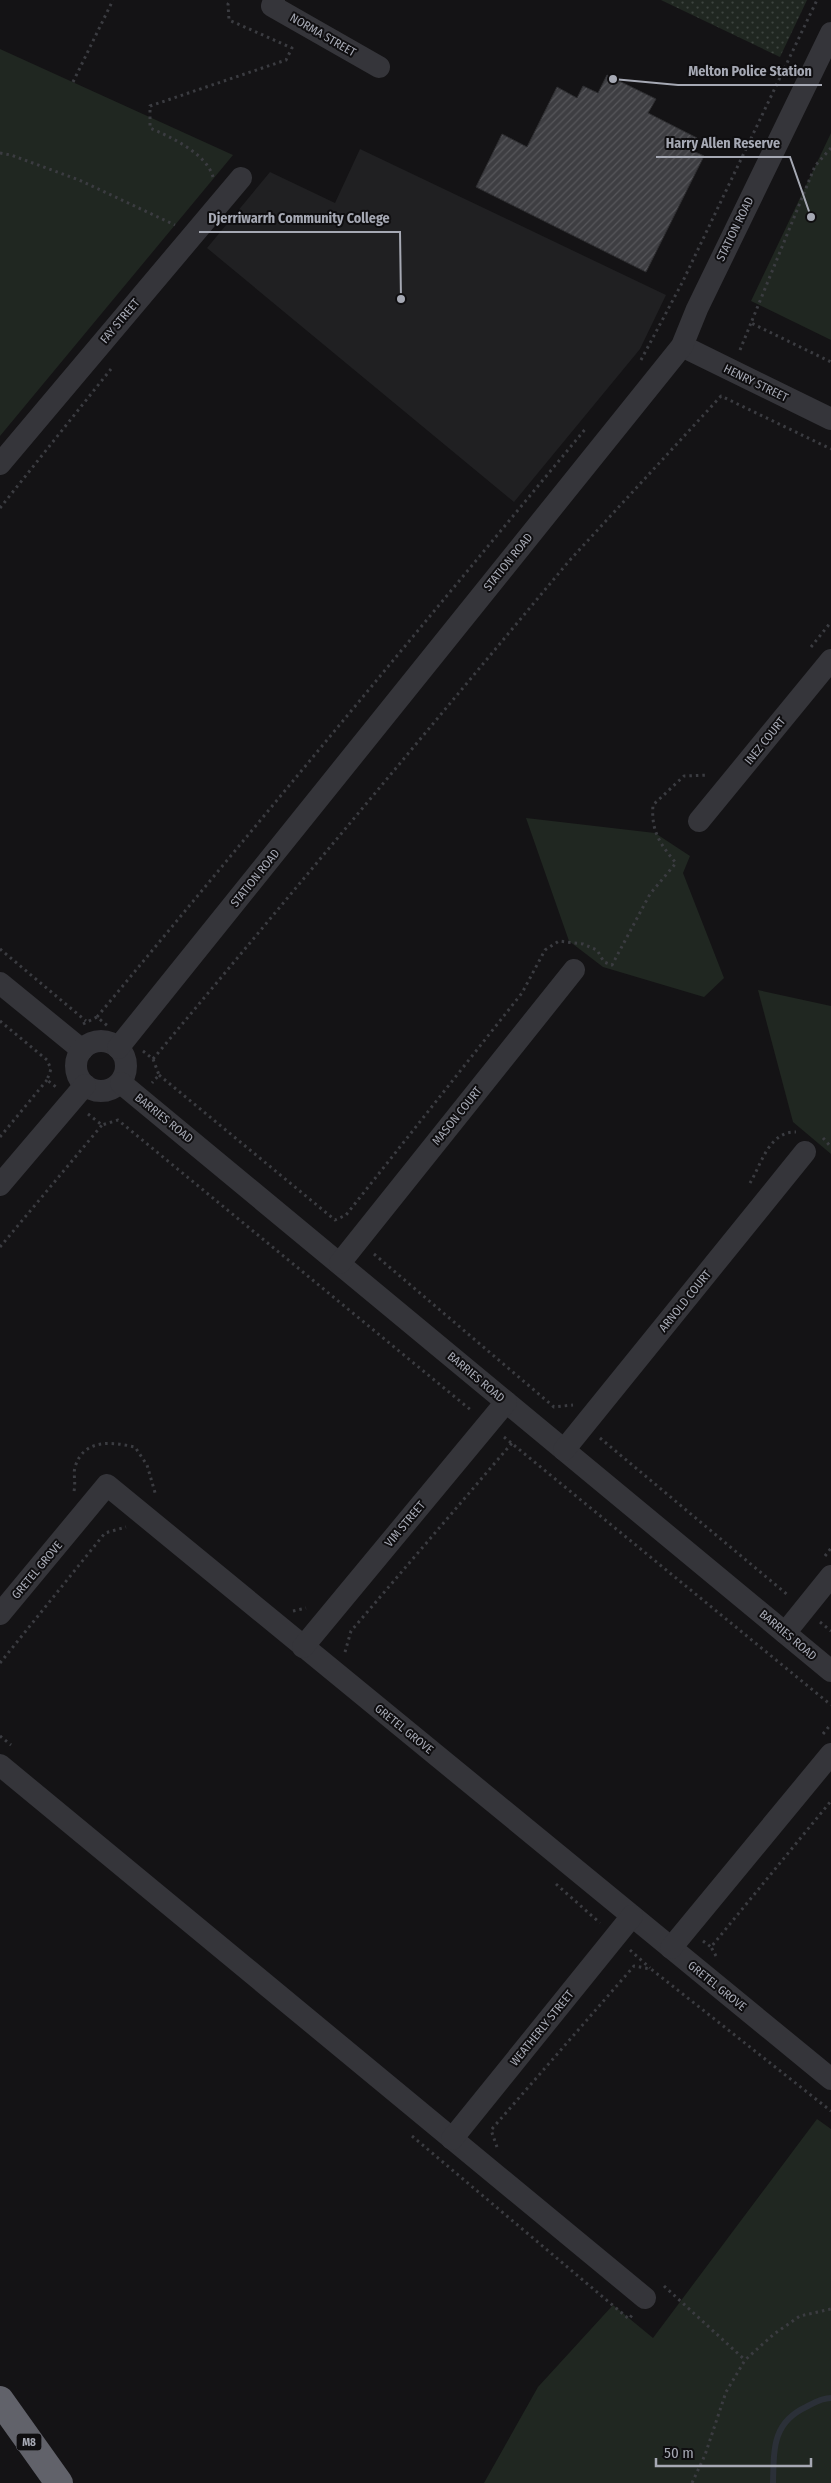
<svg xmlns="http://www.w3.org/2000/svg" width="831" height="2483" font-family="'Fira Sans Condensed',sans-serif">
<defs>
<pattern id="grass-dots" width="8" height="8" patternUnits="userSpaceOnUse" patternTransform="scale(1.25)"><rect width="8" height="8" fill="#202721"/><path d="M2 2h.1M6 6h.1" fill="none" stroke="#3d443f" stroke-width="1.8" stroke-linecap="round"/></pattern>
<pattern id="building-hatch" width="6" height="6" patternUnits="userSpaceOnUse" patternTransform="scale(1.25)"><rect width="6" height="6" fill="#3e3e42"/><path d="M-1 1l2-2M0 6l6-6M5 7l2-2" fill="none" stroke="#57575b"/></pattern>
</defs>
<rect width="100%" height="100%" fill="#141315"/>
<polygon fill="#202022" points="360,149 666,295 640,349 514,502 207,248 270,172 335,203"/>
<polygon fill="url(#grass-dots)" points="661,0 807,0 780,57"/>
<g fill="#202721">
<polygon points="0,49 233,155 0,436"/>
<polygon points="831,133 831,340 751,301"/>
<polygon points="526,818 655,833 690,856 683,873 724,978 704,997 603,967 569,941"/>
<polygon points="758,990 831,1006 831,1154 793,1122"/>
<polygon points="817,2119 831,2129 831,2483 484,2483 538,2387 613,2305 653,2338"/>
</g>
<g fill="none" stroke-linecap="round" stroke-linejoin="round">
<path stroke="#2b3038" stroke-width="6" d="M 773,2483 C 774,2449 772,2423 806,2407 C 814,2403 821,2398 831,2398"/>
</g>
<polygon fill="url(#building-hatch)" stroke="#2e2e31" points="607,75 656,99 648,113 697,138 691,150 704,156 646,272 476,187 502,134 527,147 557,87 577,98 583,86 598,93"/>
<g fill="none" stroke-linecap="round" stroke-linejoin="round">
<g stroke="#3b3c41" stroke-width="3" stroke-dasharray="2.5 4" stroke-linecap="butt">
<polyline points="73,82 113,0"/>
<polyline points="831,148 815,166 751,323 831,362"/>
<polyline points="0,153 11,155 79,180 175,225"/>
<path d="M 213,177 C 207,154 171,137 150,128 L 150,106 L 286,60 L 292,48 L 229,20 L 228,4 L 231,0"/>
<polyline points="740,350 751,323"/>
<polyline points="641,360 682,283 817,0"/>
<polyline points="0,508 111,369"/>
<polyline points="811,647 831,622"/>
<polyline points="0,949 86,1021"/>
<polyline points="97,1017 587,427"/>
<polyline points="0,1021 47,1060 51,1069 47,1080 56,1087"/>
<polyline points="83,1024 97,1017 109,1027"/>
<polyline points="143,1051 153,1059 159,1075 152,1083"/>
<polyline points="153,1059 569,561 721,396 831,449"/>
<path d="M 159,1075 L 335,1220 L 346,1215 L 522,993 L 545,950 L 559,941 L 583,944 L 597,950 L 604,962 L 612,965 L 650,894 L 676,863 C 659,843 651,830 653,805 L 684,776 L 708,775"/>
<polyline points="88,1114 102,1125 118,1120 472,1411"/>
<polyline points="0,1137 47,1080"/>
<polyline points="823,1138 831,1147"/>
<path d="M 750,1183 C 761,1165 769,1131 796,1132"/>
<polyline points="0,1247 102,1125"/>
<polyline points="374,1254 554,1407 573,1405"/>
<polyline points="504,1437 831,1705"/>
<polyline points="600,1438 789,1596"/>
<path d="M 74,1491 C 76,1483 73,1474 75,1467 C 84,1438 112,1442 135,1447 L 147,1465 L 156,1496"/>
<polyline points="825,1556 831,1548"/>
<polyline points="293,1611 306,1608"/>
<polyline points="820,1622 831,1631"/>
<polyline points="345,1652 351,1631 512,1443"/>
<polyline points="0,1663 105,1533 126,1527"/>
<polyline points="823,1734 831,1724"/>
<polyline points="0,1736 11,1745"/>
<polyline points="556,1884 600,1923"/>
<polyline points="703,1941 711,1947"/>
<polyline points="630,1950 650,1968"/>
<polyline points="716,1956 711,1947 831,1801"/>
<polyline points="412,2136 629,2319 632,2315"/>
<polyline points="497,2147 491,2130 634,1966 651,1969 831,2111"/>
<polyline points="664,2286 745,2360"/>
<polyline points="692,2483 705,2455 726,2392 745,2360 774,2334 800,2316 831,2309"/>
</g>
<g stroke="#35353a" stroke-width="22">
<polyline points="274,0 272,6 379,67"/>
<polyline points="682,346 831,419"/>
<polyline points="0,464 241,178"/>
<polyline points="699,821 831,660"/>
<polyline points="0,983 82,1050"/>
<circle cx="101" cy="1066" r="25"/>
<polyline points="118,1048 682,346 697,309 831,33"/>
<polyline points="121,1083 831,1671"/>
<polyline points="0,1185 85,1085"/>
<polyline points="340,1263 574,970"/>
<polyline points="564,1450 805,1152"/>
<polyline points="0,1614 107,1485 831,2079"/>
<polyline points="785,1633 831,1576"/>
<polyline points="303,1647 506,1402"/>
<polyline points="0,1765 645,2298"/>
<polyline points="671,1948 831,1754"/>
<polyline points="452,2139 632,1916"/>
</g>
<polyline stroke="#61626a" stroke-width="28" points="0,2400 59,2483"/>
</g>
<g text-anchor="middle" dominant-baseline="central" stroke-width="4" stroke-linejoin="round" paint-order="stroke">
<rect fill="#0f0e10" stroke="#797a83" stroke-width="1" x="16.5" y="2433.5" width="25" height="17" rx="4"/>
<g font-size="11" font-weight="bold" fill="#a6a9b4">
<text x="29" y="2442">M8</text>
</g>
<g font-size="12" fill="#a6a9b4" stroke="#0f0e10">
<text transform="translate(323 35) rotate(30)">NORMA STREET</text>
<text transform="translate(735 229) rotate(-64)">STATION ROAD</text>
<text transform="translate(120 321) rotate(-50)">FAY STREET</text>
<text transform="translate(756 383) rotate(26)">HENRY STREET</text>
<text transform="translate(508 562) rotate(-51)">STATION ROAD</text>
<text transform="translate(765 741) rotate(-51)">INEZ COURT</text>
<text transform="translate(255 878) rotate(-51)">STATION ROAD</text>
<text transform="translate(457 1116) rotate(-51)">MASON COURT</text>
<text transform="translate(164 1118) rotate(39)">BARRIES ROAD</text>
<text transform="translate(685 1301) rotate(-51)">ARNOLD COURT</text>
<text transform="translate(476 1377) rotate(40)">BARRIES ROAD</text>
<text transform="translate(405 1524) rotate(-50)">VIM STREET</text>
<text transform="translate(37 1570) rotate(-50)">GRETEL GROVE</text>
<text transform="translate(788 1635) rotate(40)">BARRIES ROAD</text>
<text transform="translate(404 1729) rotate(39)">GRETEL GROVE</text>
<text transform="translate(717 1986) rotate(39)">GRETEL GROVE</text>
<text transform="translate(542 2028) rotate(-51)">WEATHERLY STREET</text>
</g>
</g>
<path fill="none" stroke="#a6a9b4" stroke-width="2" d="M613 79L678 85H822M811 217L790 157H656M401 299L400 232H199"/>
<g fill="#a6a9b4" stroke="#0f0e10" stroke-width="2">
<circle cx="613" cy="79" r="5"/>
<circle cx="811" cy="217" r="5"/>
<circle cx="401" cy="299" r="5"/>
</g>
<g font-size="14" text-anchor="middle" font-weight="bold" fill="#a6a9b4" stroke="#0f0e10" stroke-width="4" stroke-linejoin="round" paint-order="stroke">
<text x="750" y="76">Melton Police Station</text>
<text x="723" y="148">Harry Allen Reserve</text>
<text x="299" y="223">Djerriwarrh Community College</text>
</g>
<path d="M656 2458v8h155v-8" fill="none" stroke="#a6a9b4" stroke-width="2.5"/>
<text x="664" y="2458" font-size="15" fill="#a6a9b4" stroke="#0f0e10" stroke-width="4" paint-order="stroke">50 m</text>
</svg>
